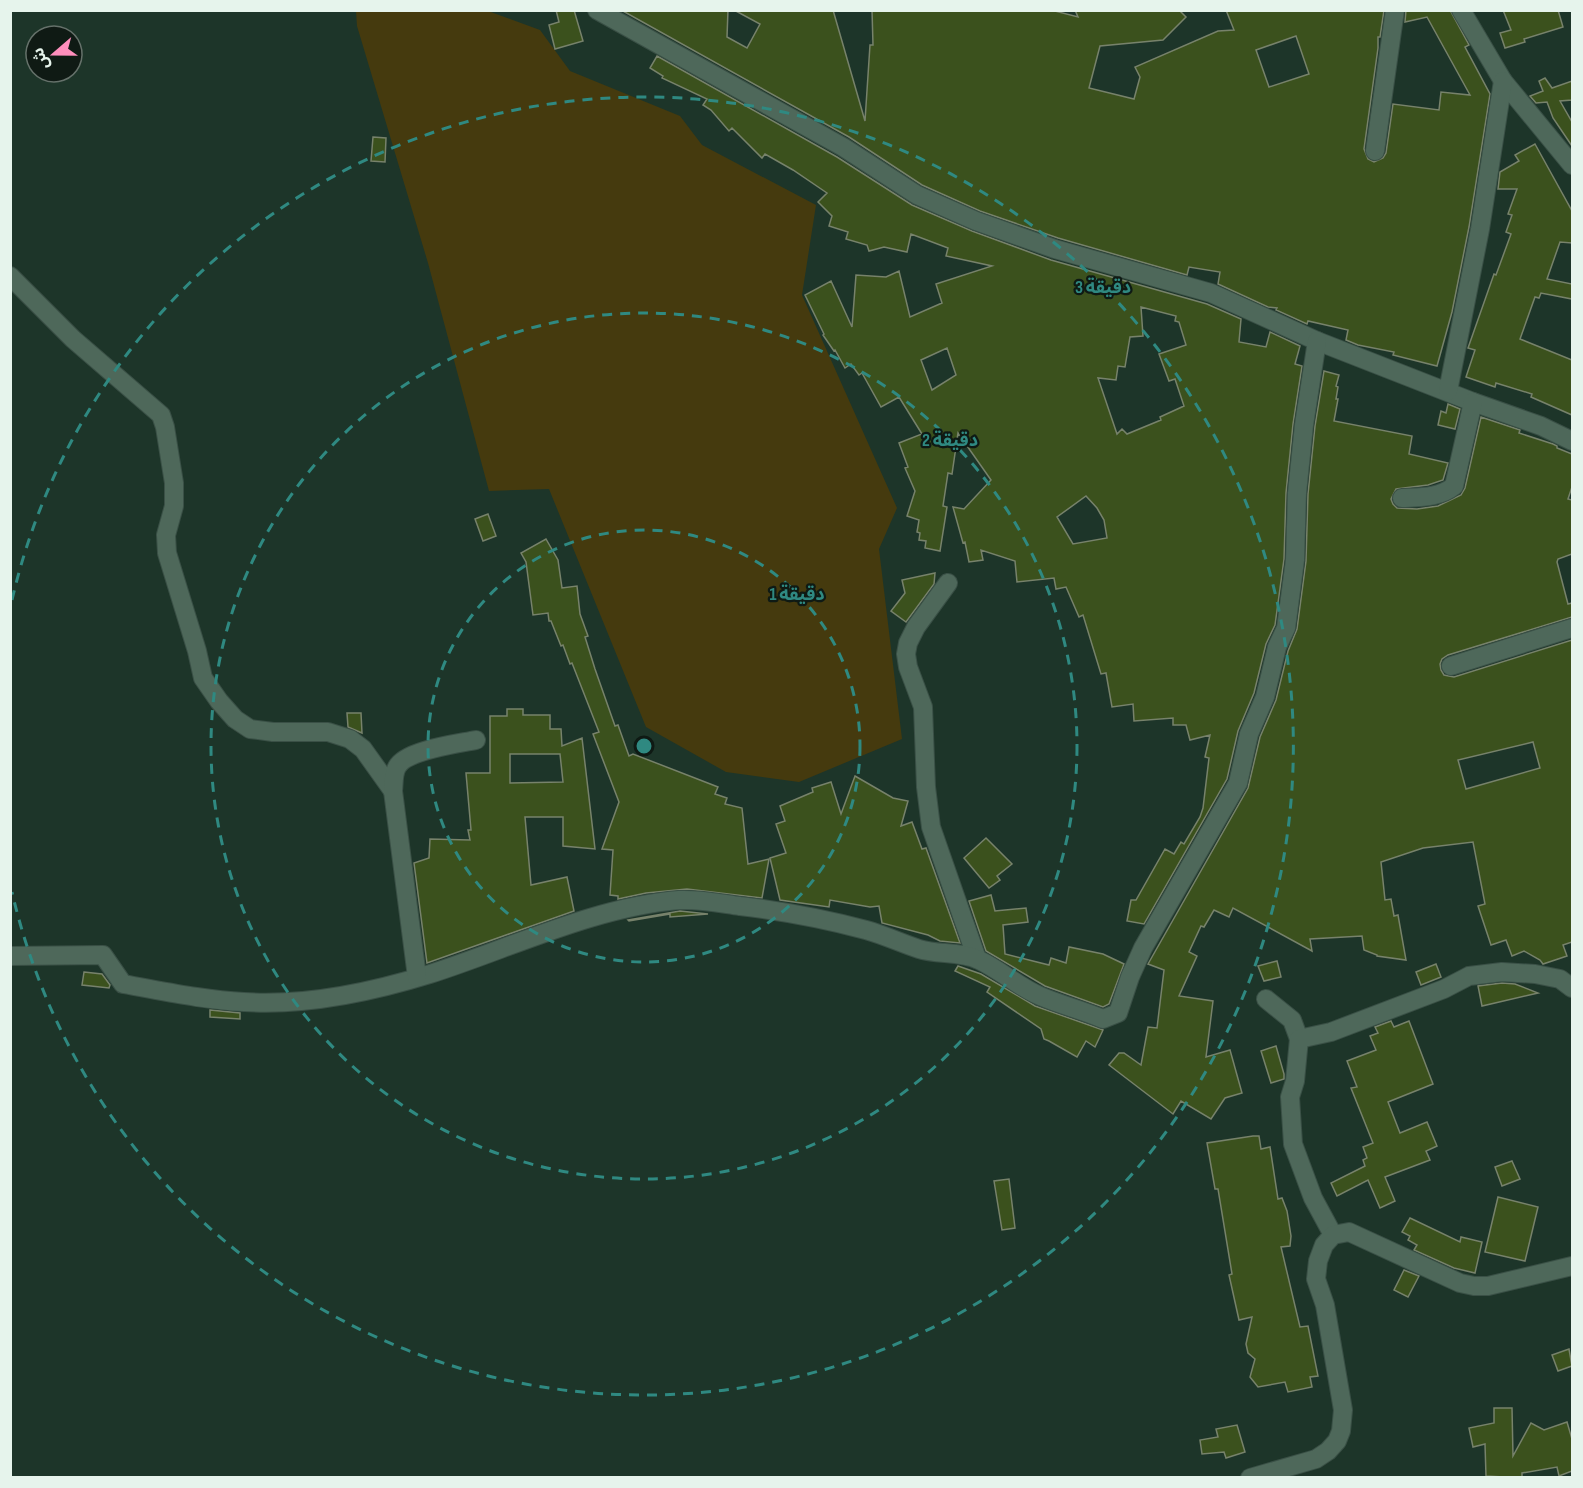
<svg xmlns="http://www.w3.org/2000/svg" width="1583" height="1488" font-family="'Sofia Sans Condensed','Noto Sans Arabic',sans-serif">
<rect width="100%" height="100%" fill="#1d3529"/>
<polygon fill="#453a0e" points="356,11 488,11 540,30 570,71 680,116 702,145 816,205 802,295 897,508 879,549 902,739 799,782 726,772 646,727 549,489 489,491 428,263 357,26"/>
<g fill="#3b511d" stroke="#77826b" stroke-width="1.5" fill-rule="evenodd">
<polygon points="556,10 574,10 583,41 555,49 549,25 559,22"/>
<path d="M 621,10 L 728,10 L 727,37 L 747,48 L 760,24 L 734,10 L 833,10 L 865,121 L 870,45 L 873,45 L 872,10 L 1051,10 L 1078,17 L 1075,10 L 1179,10 L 1186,17 L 1163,40 L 1100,46 L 1089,88 L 1134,99 L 1140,77 L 1135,67 L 1218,31 L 1234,30 L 1226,10 L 1384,10 L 1380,37 L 1378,37 L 1378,48 L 1364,149 L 1368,159 L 1374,162 L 1383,158 L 1386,153 L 1393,104 L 1439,110 L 1441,92 L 1470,95 L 1427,17 L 1405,22 L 1406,10 L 1450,10 L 1469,45 L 1465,47 L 1490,94 L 1469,227 L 1452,312 L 1437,366 L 1393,355 L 1394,352 L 1358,345 L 1346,340 L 1348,330 L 1308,321 L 1307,324 L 1276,310 L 1277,308 L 1268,307 L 1218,284 L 1220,272 L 1189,267 L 1187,275 L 1058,238 L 980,211 L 922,185 L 849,137 ZM 1296,36 L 1309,74 L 1269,87 L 1256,50 Z"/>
<polygon points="1503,10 1558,10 1563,27 1524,39 1525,42 1505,48 1500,33 1511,30"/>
<path d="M 657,56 L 837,157 L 912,205 L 972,231 L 1051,260 L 1207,304 L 1241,319 L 1239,342 L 1266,347 L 1270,332 L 1300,346 L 1295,364 L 1302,366 L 1293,424 L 1286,493 L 1284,559 L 1275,625 L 1266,644 L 1254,693 L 1238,731 L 1227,779 L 1144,924 L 1127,921 L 1131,900 L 1136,900 L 1165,849 L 1174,854 L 1181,842 L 1184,844 L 1200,817 L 1203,808 L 1209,758 L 1205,757 L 1210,735 L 1190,740 L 1186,725 L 1173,725 L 1173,718 L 1134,721 L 1133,704 L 1112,707 L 1106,673 L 1101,674 L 1083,615 L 1079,617 L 1066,587 L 1056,589 L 1054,578 L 1017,582 L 1015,561 L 981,550 L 983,560 L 969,562 L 965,542 L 963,543 L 953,507 L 964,509 L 991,480 L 958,433 L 952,474 L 948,473 L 943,506 L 947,507 L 940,551 L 925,548 L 926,541 L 919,540 L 920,533 L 917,532 L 919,520 L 907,516 L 915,491 L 905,468 L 908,467 L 899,443 L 922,434 L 899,397 L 881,407 L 862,373 L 859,375 L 851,364 L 845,368 L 835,350 L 834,351 L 823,335 L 824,334 L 805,295 L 831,281 L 852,327 L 856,275 L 886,277 L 899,271 L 910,317 L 942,303 L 936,284 L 992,266 L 946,256 L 948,248 L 911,234 L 907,252 L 884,247 L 869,251 L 867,245 L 846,239 L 848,232 L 829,226 L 832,216 L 818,202 L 827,193 L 793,170 L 765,154 L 762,158 L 732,128 L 729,131 L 711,110 L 703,105 L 707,99 L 662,78 L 663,76 L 650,68 ZM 1141,307 L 1176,316 L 1175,321 L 1179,322 L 1186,345 L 1159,354 L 1169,381 L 1175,379 L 1184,406 L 1160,417 L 1161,420 L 1127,434 L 1122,429 L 1117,434 L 1098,378 L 1116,380 L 1118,366 L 1125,367 L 1130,337 L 1143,336 ZM 947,348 L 956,375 L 932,390 L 921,360 ZM 1086,496 L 1097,508 L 1104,520 L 1107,538 L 1073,544 L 1057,517 Z"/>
<polygon points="1545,78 1552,88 1572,81 1572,100 1560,101 1572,122 1572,146 1553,118 1547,102 1536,103 1530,96 1543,91 1539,81"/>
<polygon points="373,137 386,138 385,162 371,161"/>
<polygon points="1535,144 1572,211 1572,243 1560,242 1547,279 1572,284 1572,299 1541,293 1539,298 1535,297 1520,339 1572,360 1572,415 1531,397 1532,394 1496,383 1495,387 1466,377 1475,350 1468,348 1494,274 1496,275 1511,234 1506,232 1512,215 1508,214 1517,189 1498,189 1500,172 1519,161 1515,155"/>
<path d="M 1324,371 L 1339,375 L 1336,386 L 1338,387 L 1336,399 L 1338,399 L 1334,421 L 1412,436 L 1409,454 L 1448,463 L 1443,480 L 1428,485 L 1396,489 L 1391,499 L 1393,504 L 1397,508 L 1417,509 L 1438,506 L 1461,495 L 1465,488 L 1481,417 L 1520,430 L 1519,433 L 1553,444 L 1557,446 L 1557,448 L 1572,454 L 1572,487 L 1568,499 L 1572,500 L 1572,554 L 1558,559 L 1557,562 L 1568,604 L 1572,603 L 1572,617 L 1448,655 L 1442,659 L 1440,664 L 1441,670 L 1444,675 L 1454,677 L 1572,640 L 1572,942 L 1563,945 L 1567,956 L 1543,964 L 1540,960 L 1524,951 L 1512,956 L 1506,940 L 1491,945 L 1478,906 L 1485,904 L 1473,842 L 1423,848 L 1381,862 L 1385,900 L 1391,899 L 1394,916 L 1398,915 L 1406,960 L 1377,956 L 1377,955 L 1364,950 L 1362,936 L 1310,939 L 1312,951 L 1233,908 L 1229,917 L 1214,910 L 1204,927 L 1201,926 L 1189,952 L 1197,956 L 1179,996 L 1213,1001 L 1206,1057 L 1230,1050 L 1242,1093 L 1225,1098 L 1211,1119 L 1181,1101 L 1173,1114 L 1109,1065 L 1119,1053 L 1124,1053 L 1141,1065 L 1148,1027 L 1157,1028 L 1164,970 L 1148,964 L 1248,788 L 1260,737 L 1276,700 L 1288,651 L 1297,629 L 1306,561 L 1308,494 L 1315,426 ZM 1533,742 L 1540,768 L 1466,789 L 1458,760 Z"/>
<polygon points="1448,404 1460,409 1455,429 1438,425 1441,411 1446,413"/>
<polygon points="488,514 496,536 483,541 475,519"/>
<polygon points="546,539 558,560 562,588 577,586 580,614 588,636 585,637 595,669 615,726 618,725 629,756 633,754 718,787 715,794 727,798 725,804 742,808 748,864 769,859 762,898 687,889 646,893 618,899 618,896 610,895 613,850 602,849 619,802 593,734 599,732 572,663 570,664 563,645 561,646 551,621 549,621 548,613 533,615 526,562 521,553"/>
<polygon points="935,573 934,584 906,622 891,611 905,593 902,580"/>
<path d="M 507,709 L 523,709 L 523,715 L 550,715 L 550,729 L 561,729 L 562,746 L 582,738 L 595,849 L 563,846 L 563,817 L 525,817 L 531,885 L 567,877 L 574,911 L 427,963 L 414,863 L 429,858 L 430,839 L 470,840 L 468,830 L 471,830 L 466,773 L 490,773 L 490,716 L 507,716 ZM 510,754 L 560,754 L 563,782 L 510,783 Z"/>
<polygon points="347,713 361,713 362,733 348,727"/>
<polygon points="855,776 893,798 908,801 901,826 912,822 922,849 926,848 960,943 940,941 928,935 882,923 879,906 870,907 830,900 829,907 780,900 770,858 786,853 776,824 785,821 780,806 813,792 812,788 831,782 841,814"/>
<polygon points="986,838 1012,864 997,876 1000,880 989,888 964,858"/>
<polygon points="991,895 995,911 1026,908 1028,922 1003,925 1005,954 1049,965 1051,958 1066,963 1069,947 1103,954 1124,964 1109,1004 1103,1007 1045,986 986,951 969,901"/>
<polygon points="680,911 708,914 670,917 670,914 629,921 628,920"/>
<polygon points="1277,961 1281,977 1264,981 1258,966"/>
<polygon points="1436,964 1441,977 1421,985 1416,972"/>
<polygon points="958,966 981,974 1035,1006 1103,1030 1095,1047 1086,1041 1077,1057 1049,1041 1044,1039 1041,1029 987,992 990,987 955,971"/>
<polygon points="84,972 102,974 110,985 109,988 82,985"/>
<polygon points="1502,983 1515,984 1538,993 1482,1006 1478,986"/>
<polygon points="210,1010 240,1013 240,1019 210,1017"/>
<polygon points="1391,1021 1394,1027 1409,1021 1433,1084 1388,1102 1400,1133 1427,1122 1437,1146 1426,1151 1430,1160 1385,1177 1395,1201 1380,1208 1368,1180 1337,1196 1331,1183 1365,1166 1363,1160 1367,1158 1363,1147 1373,1143 1351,1088 1357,1087 1347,1061 1376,1050 1370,1036 1378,1033 1375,1027"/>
<polygon points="1276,1046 1284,1074 1284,1079 1271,1083 1261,1051"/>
<polygon points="1253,1136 1259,1136 1261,1149 1270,1147 1278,1199 1282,1198 1287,1211 1291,1236 1290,1246 1281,1247 1300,1327 1308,1326 1318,1376 1310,1377 1312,1387 1288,1392 1285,1382 1258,1387 1250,1377 1255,1359 1248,1353 1246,1344 1252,1317 1239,1320 1229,1275 1232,1274 1218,1189 1215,1189 1207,1143"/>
<polygon points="1512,1161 1520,1179 1502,1186 1495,1167"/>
<polygon points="1009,1179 1015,1228 1002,1230 994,1181"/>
<polygon points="1498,1197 1538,1207 1525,1261 1485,1252"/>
<polygon points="1410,1218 1460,1242 1461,1237 1482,1242 1475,1273 1454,1268 1414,1250 1417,1245 1408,1240 1410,1236 1402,1232"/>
<polygon points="1404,1270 1419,1276 1408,1297 1394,1290"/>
<polygon points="1569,1349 1572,1366 1558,1371 1552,1355"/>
<polygon points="1494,1408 1512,1408 1513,1456 1531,1423 1544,1430 1567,1422 1572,1439 1572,1471 1559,1476 1557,1467 1522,1473 1522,1478 1486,1476 1485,1444 1473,1447 1469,1428 1494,1423"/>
<polygon points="1237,1425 1245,1452 1226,1458 1224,1452 1202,1454 1200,1440 1218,1437 1216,1429"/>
</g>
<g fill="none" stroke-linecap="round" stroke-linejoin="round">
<g stroke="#3a5046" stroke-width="20">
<g id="street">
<polyline points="597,10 843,147 917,195 976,221 1055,249 1211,293 1317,341 1473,402 1541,426 1572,441"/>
<polyline points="1461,10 1503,81 1572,165"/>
<polyline points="1375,151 1395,10"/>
<polyline points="10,276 73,339 161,415 165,427 174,483 174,506 166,535 167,553 197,651 203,678 219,701 235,719 250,729 273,732 328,732 350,739 363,749 393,791"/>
<polyline points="1448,391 1480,229 1503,81"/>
<path d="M 1402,498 C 1421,497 1439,498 1454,486 L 1473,402"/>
<polyline points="948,583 916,627 908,643 906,654 908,667 923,707 926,787 931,827 977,959"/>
<polyline points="1451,666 1572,628"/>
<path d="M 10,956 L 103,955 L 123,984 C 163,991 203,1000 244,1002 C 304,1006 372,992 430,974 C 511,948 594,907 679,900 C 701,899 719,903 740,906 C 782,911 825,919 866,930 C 884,935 901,943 919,949 C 938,955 960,951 979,960 C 1000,970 1019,987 1040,996 C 1061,1005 1082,1010 1103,1019 L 1118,1013 L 1130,977 L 1143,948 L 1238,783 L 1249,734 L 1265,697 L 1277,647 L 1286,628 L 1295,560 L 1297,493 L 1304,425 L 1317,341"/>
<path d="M 417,977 L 393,791 C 394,783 393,774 397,767 C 406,750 457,744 476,740"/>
<polyline points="1266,999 1292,1020 1299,1039"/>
<polyline points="1333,1235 1313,1198 1293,1144 1290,1097 1295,1081 1299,1039 1331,1032 1444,989 1469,976 1502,972 1535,974 1560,979 1572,988"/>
<polyline points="1250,1478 1316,1459 1328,1451 1337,1441 1341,1431 1343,1410 1325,1305 1316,1279 1318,1261 1324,1245 1333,1235 1349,1232 1460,1283 1474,1286 1488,1286 1572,1266"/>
</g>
</g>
<use href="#street" stroke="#4e685a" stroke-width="18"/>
</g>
<g fill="none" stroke="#2f8981" stroke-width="3" stroke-dasharray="10 8">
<circle cx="644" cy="746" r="216"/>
<circle cx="644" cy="746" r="433"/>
<path d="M12 600A649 649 0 1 1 12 892"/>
</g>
<circle cx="644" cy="746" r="9" fill="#2f8981" stroke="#0f1a14" stroke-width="3"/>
<g font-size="18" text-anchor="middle" font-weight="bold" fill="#2f8981" stroke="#0f1a14" stroke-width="4.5" stroke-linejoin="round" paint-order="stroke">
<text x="1103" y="293">3 دقيقة</text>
<text x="950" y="446">2 دقيقة</text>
<text x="797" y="600">1 دقيقة</text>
</g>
<rect width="1583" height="1488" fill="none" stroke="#e6f4ec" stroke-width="24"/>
<g transform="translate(54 54) rotate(250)"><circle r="28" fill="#0f1a14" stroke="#65716a" stroke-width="1.5"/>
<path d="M0-4.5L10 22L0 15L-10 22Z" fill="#fe8ebc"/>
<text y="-9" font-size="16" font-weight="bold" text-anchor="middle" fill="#e6f4ec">ش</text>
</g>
</svg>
